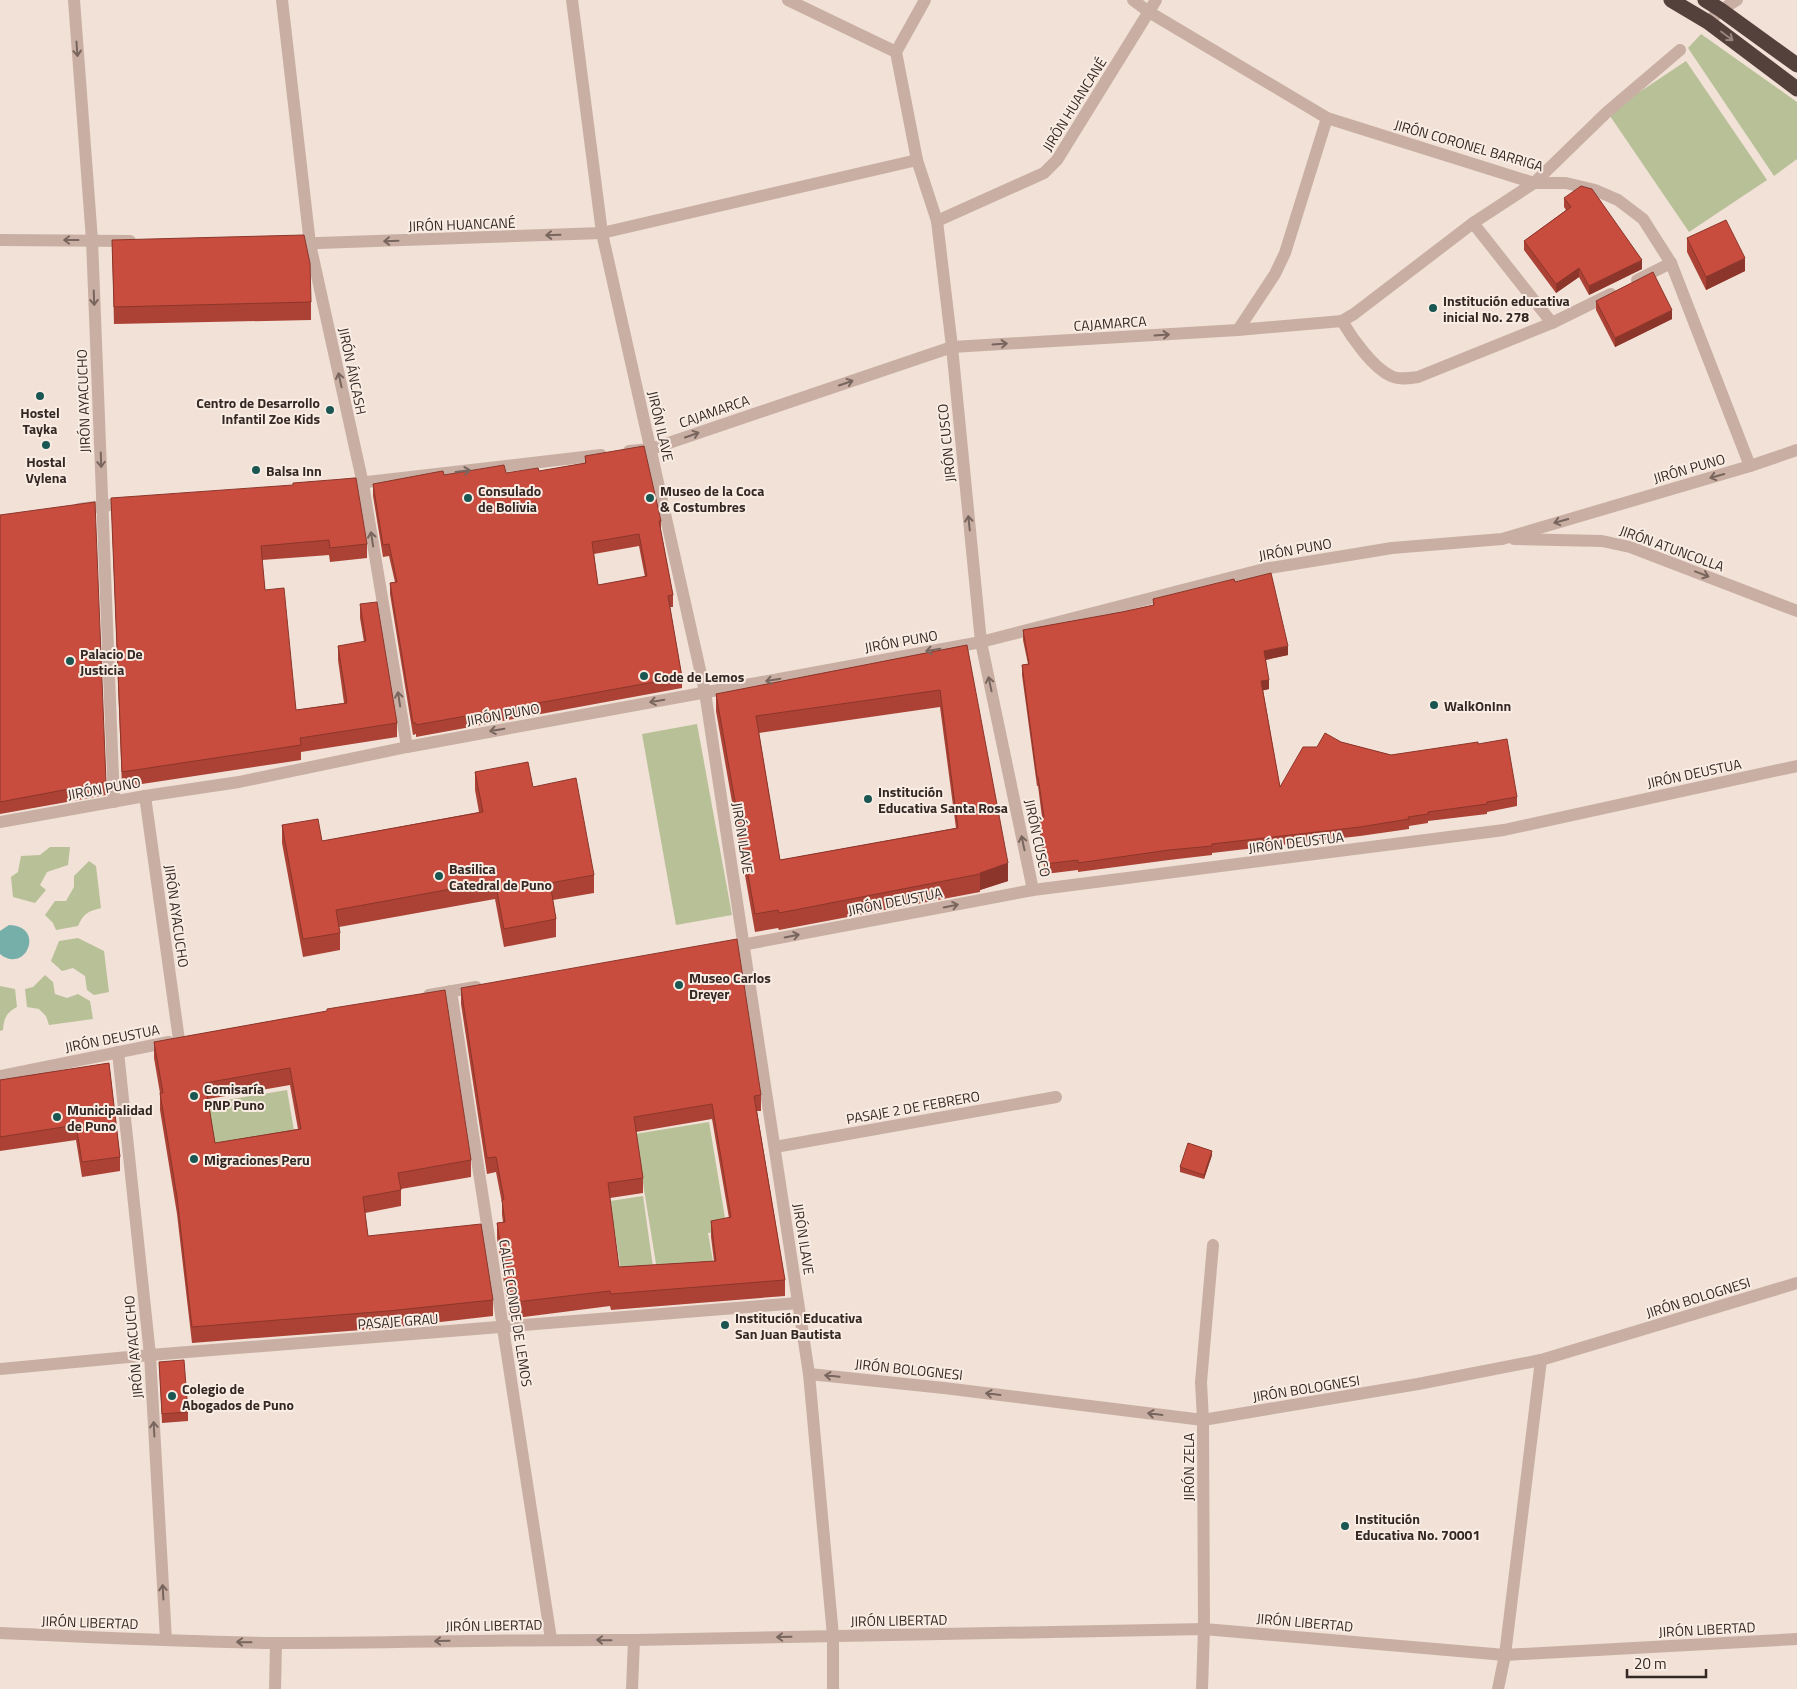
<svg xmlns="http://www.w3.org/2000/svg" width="1797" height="1689" font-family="'Titillium Web',sans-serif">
<rect width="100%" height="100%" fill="#f1e1d7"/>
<g fill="#b8c097">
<polygon points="1701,34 1797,102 1797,159 1774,176 1688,48"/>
<polygon points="1686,61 1767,180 1689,232 1608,113"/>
<polygon points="697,724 732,915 676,925 642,734"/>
<polygon points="50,847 70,847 68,865 47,872 40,885 46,890 35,903 13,897 11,877 18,872 21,856 40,855"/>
<path d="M 89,861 L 96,866 L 101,908 C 88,911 83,914 78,926 L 56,930 L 53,923 L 45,915 L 55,901 L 66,901 L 74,887 L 74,876 Z"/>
<polygon points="78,938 104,951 109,992 94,995 87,990 85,976 73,968 62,971 51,961 59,941"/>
<polygon points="45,975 53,982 55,994 67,998 78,994 90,1001 93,1019 49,1025 46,1016 39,1009 27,1007 25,989 33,987"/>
<path d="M 0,986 L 15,989 L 17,1007 C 6,1013 4,1018 3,1030 L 0,1031 Z"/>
<polygon points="287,1090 296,1142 217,1155 208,1103"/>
<polygon points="709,1122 727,1230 708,1233 714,1267 658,1276 635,1134"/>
<polygon points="643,1196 654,1274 622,1278 610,1201"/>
</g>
<path fill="#76aea9" d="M 9,925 C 46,926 26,975 0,954 L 0,931 Z"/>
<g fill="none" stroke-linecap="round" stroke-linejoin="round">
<g stroke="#c9afa3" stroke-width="12">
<polyline points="74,0 92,240 114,802"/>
<polyline points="282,0 310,244 363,484 407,747"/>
<polyline points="572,0 602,233 705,692 809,1374 833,1636 833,1689"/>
<polyline points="788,0 896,52"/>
<polyline points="925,0 896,52 917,160 937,221 952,347 981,642 1033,890"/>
<polyline points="1133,0 1149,12 1327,118 1534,183 1566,183 1595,190 1618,200 1643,219 1671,263 1750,466"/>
<polyline points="1708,22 1721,10 1737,0"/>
<polyline points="937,221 1044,173 1057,160 1156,0"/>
<polyline points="1473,223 1552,323"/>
<polyline points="0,240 130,241"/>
<polyline points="290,244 602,233 917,160"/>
<polyline points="1637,280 1671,263"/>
<path d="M 1342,321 C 1352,338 1373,368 1391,376 C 1399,380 1409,378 1418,377 L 1552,323 L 1611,294"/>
<polyline points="1238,330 1275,274 1285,253 1327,118"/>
<polyline points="629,451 651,449 952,347 1238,330 1342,321 1354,314 1473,223 1534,183 1607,112 1680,50"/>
<polyline points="341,485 601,455"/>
<polyline points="79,509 126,503"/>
<polyline points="1514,539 1602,541 1630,547 1797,611"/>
<polyline points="145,796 179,1040"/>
<polyline points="0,822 145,796 239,782 407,747 981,642 1264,569 1392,548 1502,539 1750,466 1797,450"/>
<polyline points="721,949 1033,890 1504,830 1797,766"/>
<polyline points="451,991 551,1639"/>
<polyline points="429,995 476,987"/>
<polyline points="118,1052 150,1355 166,1640"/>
<polyline points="0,1076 169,1042"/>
<polyline points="775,1147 1056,1097"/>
<polyline points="0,1369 150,1355 798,1303"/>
<polyline points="809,1374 944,1388 1203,1420 1418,1384 1541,1360 1797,1283"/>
<path d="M 0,1633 C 92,1637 184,1642 275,1643 C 395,1643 515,1639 634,1640 L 1204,1629 L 1505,1655 L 1797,1639"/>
<polyline points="275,1689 276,1643"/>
<polyline points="632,1689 634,1640"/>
<polyline points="1202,1689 1204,1629 1203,1420 1201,1382 1213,1245"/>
<polyline points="1498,1689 1505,1655 1541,1360"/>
</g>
<g stroke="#55413c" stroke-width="15">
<polyline points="1671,0 1708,22 1797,89"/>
<polyline points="1705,0 1721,10 1797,65"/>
</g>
</g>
<g fill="#ac4235" fill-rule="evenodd">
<polygon points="1564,198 1642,269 1589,295 1579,277 1556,293 1524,250 1524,241 1566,210 1564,207"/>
<polygon points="1687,238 1745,271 1706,290 1687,252"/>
<polygon points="112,240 311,302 311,320 114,324"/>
<polygon points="1596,301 1672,319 1615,347 1596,310"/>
<path d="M 585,456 L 661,521 L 661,531 L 673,595 L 673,607 L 670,607 L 682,677 L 682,688 L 416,737 L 416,734 L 413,735 L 390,594 L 390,583 L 395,582 L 389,556 L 383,557 L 373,496 L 373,484 L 444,475 L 506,473 L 539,471 L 585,463 ZM 639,546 L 645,577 L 598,585 L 594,554 Z"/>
<polygon points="111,498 367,544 367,558 330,562 329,555 262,560 265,590 296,710 344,703 338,660 338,646 364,642 360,618 360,604 397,723 397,737 301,752 301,760 122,787"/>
<polygon points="0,515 106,782 106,795 0,814"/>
<polygon points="1235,582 1288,655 1266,660 1269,689 1263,690 1280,787 1317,747 1341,742 1391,755 1478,744 1517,797 1517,806 1487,812 1487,814 1428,821 1428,823 1409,826 1409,829 1360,836 1212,853 1212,855 1169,860 1078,872 1078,870 1045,874 1039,827 1039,818 1042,817 1038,786 1037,786 1022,675 1022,665 1028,664 1023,640 1023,630 1122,612 1153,605 1153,599"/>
<path d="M 967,645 L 1008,881 L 980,890 L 980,892 L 779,930 L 778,928 L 755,932 L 716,711 L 716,694 ZM 940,707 L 956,828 L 780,860 L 759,733 Z"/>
<polygon points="475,772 533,787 594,875 594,893 553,900 556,919 556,937 504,947 495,899 339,927 340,933 340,950 303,957 282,843 282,825 322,841 479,812 475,790"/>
<path d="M 461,988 L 761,1095 L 761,1111 L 757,1111 L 785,1280 L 785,1296 L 611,1310 L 610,1306 L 516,1318 L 515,1314 L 509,1315 L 497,1238 L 497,1223 L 503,1222 L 502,1215 L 502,1203 L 496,1172 L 487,1174 L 461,1004 ZM 712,1119 L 729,1218 L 711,1221 L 711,1237 L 714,1261 L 619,1267 L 610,1198 L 643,1193 L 643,1178 L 636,1132 Z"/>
<path d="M 327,1011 L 471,1160 L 471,1177 L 401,1189 L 401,1206 L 365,1213 L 368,1236 L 493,1300 L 493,1316 L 388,1328 L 192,1343 L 177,1214 L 160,1110 L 160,1093 L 154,1058 L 154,1042 ZM 290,1085 L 298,1129 L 215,1143 L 208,1099 Z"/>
<polygon points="109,1063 120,1157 120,1171 82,1177 76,1140 0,1151 0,1080"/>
<polygon points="1212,1155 1204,1179 1180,1172 1180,1167"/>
<polygon points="159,1362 188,1412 188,1421 162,1423"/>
</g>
<g fill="#8c362b">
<polygon points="1745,258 1745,271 1706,290 1706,277"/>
<polygon points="1642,260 1642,269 1589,295 1589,286"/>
<polygon points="1579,268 1579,277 1556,293 1556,284"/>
<polygon points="1672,310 1672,319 1615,347 1615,338"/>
<polygon points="1288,646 1288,655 1264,660 1264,651"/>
<polygon points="1269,680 1269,689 1261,691 1261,681"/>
<polygon points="1008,863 1008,881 980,890 980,873"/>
<polygon points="1212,1151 1212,1155 1204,1179 1204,1175"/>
</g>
<g fill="#c84d3e" stroke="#8c362b" fill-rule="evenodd">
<polygon points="1581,186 1592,189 1642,260 1589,286 1579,268 1556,284 1524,241 1571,207 1564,198"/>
<polygon points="1726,220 1745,258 1706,277 1687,238"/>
<polygon points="304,235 310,263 311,302 114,307 112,240"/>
<polygon points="1653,272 1672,310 1615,338 1596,301"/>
<path d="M 644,446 L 661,521 L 659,521 L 673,595 L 668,596 L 682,677 L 416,725 L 416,723 L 413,723 L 390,583 L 397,582 L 389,544 L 383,545 L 373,484 L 437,472 L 443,471 L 444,475 L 504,465 L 506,473 L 538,468 L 539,471 L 586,463 L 585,456 ZM 639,534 L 647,576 L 598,585 L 592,542 Z"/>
<polygon points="356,478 367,544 330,548 329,540 261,546 265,590 284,588 296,710 347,703 338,646 366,641 360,604 377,602 397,723 300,738 301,745 122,772 111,498 293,485 293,483"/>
<polygon points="95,502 106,782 0,802 0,515"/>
<polygon points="1271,573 1288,646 1264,651 1269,680 1261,681 1280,787 1303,747 1317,747 1325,733 1341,742 1391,755 1478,742 1478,744 1507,739 1517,797 1487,802 1487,804 1428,812 1428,814 1408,817 1409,819 1360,827 1212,844 1212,846 1169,850 1078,863 1078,860 1045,864 1039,818 1044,817 1038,777 1037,777 1022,665 1029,664 1023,630 1122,612 1154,605 1153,599 1234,579 1235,582"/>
<path d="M 967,645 L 1008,863 L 980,873 L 980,874 L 779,913 L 778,910 L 755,914 L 716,694 ZM 940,690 L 958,828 L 780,860 L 756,716 Z"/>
<polygon points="528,762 533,787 576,778 594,875 550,883 556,919 504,929 495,881 336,910 340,933 303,939 282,825 318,819 322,841 483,812 475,772"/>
<path d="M 737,939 L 761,1095 L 754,1096 L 785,1280 L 611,1294 L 610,1291 L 516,1302 L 515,1298 L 509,1299 L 497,1223 L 505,1222 L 502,1200 L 504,1199 L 496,1157 L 487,1158 L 461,988 ZM 712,1104 L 731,1217 L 711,1221 L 716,1261 L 619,1267 L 608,1183 L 643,1178 L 634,1117 Z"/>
<path d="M 445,990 L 471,1160 L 398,1173 L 401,1190 L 363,1197 L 368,1236 L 481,1224 L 493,1300 L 388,1311 L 192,1327 L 177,1197 L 160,1093 L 163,1093 L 154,1042 L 327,1011 L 327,1009 ZM 290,1068 L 301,1129 L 215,1143 L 205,1083 Z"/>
<polygon points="109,1063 120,1157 82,1162 76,1125 0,1137 0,1080"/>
<polygon points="1188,1143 1212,1151 1204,1175 1180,1167"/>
<polygon points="184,1360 188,1412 162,1414 159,1362"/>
</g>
<defs><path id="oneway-shaft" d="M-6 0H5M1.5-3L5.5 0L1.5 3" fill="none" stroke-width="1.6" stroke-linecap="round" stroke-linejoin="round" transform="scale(1.25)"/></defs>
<use stroke="#97857f" href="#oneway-shaft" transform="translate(1727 36) rotate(37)"/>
<g stroke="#77655e">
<use href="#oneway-shaft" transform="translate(77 49) rotate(86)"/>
<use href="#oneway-shaft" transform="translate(553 235) rotate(178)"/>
<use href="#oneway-shaft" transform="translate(71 240) rotate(180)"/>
<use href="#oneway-shaft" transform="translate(391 241) rotate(178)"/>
<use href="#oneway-shaft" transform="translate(94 298) rotate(88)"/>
<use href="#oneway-shaft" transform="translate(1162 335) rotate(-4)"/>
<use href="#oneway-shaft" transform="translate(1000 344) rotate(-4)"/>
<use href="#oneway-shaft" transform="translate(340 380) rotate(-102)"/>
<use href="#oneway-shaft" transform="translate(846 383) rotate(-19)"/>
<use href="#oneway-shaft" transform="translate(692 435) rotate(-19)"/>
<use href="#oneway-shaft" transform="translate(101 460) rotate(88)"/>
<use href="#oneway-shaft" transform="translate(463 471) rotate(-7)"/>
<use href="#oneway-shaft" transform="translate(1717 476) rotate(164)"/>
<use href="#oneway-shaft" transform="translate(1561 521) rotate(164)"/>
<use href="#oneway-shaft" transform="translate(969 523) rotate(-96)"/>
<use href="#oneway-shaft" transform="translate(372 539) rotate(-99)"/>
<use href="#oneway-shaft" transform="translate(1702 574) rotate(21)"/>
<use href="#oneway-shaft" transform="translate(933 650) rotate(170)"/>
<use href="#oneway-shaft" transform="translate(773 680) rotate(170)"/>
<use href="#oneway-shaft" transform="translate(990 684) rotate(-102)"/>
<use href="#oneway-shaft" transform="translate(399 699) rotate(-99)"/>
<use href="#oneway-shaft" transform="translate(657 701) rotate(170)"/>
<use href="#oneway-shaft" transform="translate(497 730) rotate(170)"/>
<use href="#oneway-shaft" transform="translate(1023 843) rotate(-102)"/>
<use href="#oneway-shaft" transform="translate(951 906) rotate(-11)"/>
<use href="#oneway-shaft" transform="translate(792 936) rotate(-11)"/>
<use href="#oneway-shaft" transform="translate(832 1376) rotate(-174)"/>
<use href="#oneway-shaft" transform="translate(993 1394) rotate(-173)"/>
<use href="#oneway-shaft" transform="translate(1155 1414) rotate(-173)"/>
<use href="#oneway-shaft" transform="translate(154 1429) rotate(-93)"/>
<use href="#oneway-shaft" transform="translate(163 1592) rotate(-93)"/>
<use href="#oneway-shaft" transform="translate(784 1637) rotate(179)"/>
<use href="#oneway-shaft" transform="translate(604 1640) rotate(-179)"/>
<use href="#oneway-shaft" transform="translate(442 1641) rotate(179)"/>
<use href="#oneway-shaft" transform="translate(244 1642) rotate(-179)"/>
</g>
<g fill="#1a5652" stroke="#f9ece3" stroke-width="2">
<circle cx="1433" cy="308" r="5"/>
<circle cx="40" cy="396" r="5"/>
<circle cx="330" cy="410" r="5"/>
<circle cx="46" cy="445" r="5"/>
<circle cx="256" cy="470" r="5"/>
<circle cx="468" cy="498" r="5"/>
<circle cx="650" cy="498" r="5"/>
<circle cx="70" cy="661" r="5"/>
<circle cx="644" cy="676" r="5"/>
<circle cx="1434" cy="705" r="5"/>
<circle cx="868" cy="799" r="5"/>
<circle cx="439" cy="876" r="5"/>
<circle cx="679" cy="985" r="5"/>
<circle cx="194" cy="1096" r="5"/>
<circle cx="57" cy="1117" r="5"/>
<circle cx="194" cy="1159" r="5"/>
<circle cx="725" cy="1325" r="5"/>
<circle cx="172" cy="1396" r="5"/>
<circle cx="1345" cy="1526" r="5"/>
</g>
<g text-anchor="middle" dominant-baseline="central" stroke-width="4" stroke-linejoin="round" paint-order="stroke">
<g font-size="14" fill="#342825" stroke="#f9ece3">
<text transform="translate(1074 104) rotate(-58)">JIRÓN HUANCANÉ</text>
<text transform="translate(1469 145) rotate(16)">JIRÓN CORONEL BARRIGA</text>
<text transform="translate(462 224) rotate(-2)">JIRÓN HUANCANÉ</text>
<text transform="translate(1110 323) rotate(-4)">CAJAMARCA</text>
<text transform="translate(353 371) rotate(78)">JIRÓN ÁNCASH</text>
<text transform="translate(83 401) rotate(-92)">JIRÓN AYACUCHO</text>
<text transform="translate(714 411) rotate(-19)">CAJAMARCA</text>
<text transform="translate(661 426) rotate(77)">JIRÓN ILAVE</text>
<text transform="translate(946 443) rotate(-96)">JIRÓN CUSCO</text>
<text transform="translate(1689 468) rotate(-16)">JIRÓN PUNO</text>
<text transform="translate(1672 548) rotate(20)">JIRÓN ATUNCOLLA</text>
<text transform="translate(1295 549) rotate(-10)">JIRÓN PUNO</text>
<text transform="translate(901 641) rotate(-10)">JIRÓN PUNO</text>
<text transform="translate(503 714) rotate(-10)">JIRÓN PUNO</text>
<text transform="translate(1694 773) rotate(-12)">JIRÓN DEUSTUA</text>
<text transform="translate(104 788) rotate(-10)">JIRÓN PUNO</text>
<text transform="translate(743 838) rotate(81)">JIRÓN ILAVE</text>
<text transform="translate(1038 838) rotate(78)">JIRÓN CUSCO</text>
<text transform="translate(1296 842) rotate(-7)">JIRÓN DEUSTUA</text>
<text transform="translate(895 901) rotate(-11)">JIRÓN DEUSTUA</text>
<text transform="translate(177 916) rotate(82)">JIRÓN AYACUCHO</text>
<text transform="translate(112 1038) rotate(-11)">JIRÓN DEUSTUA</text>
<text transform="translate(913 1107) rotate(-10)">PASAJE 2 DE FEBRERO</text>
<text transform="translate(804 1239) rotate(81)">JIRÓN ILAVE</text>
<text transform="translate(1698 1297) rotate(-17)">JIRÓN BOLOGNESI</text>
<text transform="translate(516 1313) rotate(81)">CALLE CONDE DE LEMOS</text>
<text transform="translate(398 1321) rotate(-4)">PASAJE GRAU</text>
<text transform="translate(133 1347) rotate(-95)">JIRÓN AYACUCHO</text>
<text transform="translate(909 1369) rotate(6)">JIRÓN BOLOGNESI</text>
<text transform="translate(1306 1388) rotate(-9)">JIRÓN BOLOGNESI</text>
<text transform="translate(1188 1467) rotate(-90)">JIRÓN ZELA</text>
<text transform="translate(899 1620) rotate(-1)">JIRÓN LIBERTAD</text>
<text transform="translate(90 1622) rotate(2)">JIRÓN LIBERTAD</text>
<text transform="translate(1305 1622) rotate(5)">JIRÓN LIBERTAD</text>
<text transform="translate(494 1625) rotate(-1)">JIRÓN LIBERTAD</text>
<text transform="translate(1707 1629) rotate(-3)">JIRÓN LIBERTAD</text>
</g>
<g font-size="14" font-weight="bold" fill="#342825" stroke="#f9ece3" text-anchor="start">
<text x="1443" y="300">Institución educativa<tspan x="1443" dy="16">inicial No. 278</tspan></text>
<text x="320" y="402" text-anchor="end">Centro de Desarrollo<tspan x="320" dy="16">Infantil Zoe Kids</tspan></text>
<text x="40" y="412" text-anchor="middle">Hostel<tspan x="40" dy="16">Tayka</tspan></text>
<text x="46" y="461" text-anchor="middle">Hostal<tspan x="46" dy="16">Vylena</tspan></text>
<text x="266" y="470">Balsa Inn</text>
<text x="478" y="490">Consulado<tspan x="478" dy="16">de Bolivia</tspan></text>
<text x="660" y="490">Museo de la Coca<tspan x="660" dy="16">&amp; Costumbres</tspan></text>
<text x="80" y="653">Palacio De<tspan x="80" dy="16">Justicia</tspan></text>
<text x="654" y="676">Code de Lemos</text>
<text x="1444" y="705">WalkOnInn</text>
<text x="878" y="791">Institución<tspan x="878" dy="16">Educativa Santa Rosa</tspan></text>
<text x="449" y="868">Basilica<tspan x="449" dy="16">Catedral de Puno</tspan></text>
<text x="689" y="977">Museo Carlos<tspan x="689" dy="16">Dreyer</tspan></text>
<text x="204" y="1088">Comisaría<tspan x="204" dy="16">PNP Puno</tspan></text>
<text x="67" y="1109">Municipalidad<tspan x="67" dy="16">de Puno</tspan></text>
<text x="204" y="1159">Migraciones Peru</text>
<text x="735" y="1317">Institución Educativa<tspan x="735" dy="16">San Juan Bautista</tspan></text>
<text x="182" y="1388">Colegio de<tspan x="182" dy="16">Abogados de Puno</tspan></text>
<text x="1355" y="1518">Institución<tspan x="1355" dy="16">Educativa No. 70001</tspan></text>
</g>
</g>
<path d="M1627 1669v8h79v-8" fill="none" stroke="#342825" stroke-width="2.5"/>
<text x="1634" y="1669" font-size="15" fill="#342825" stroke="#f9ece3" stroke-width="4" paint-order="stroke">20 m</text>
</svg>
